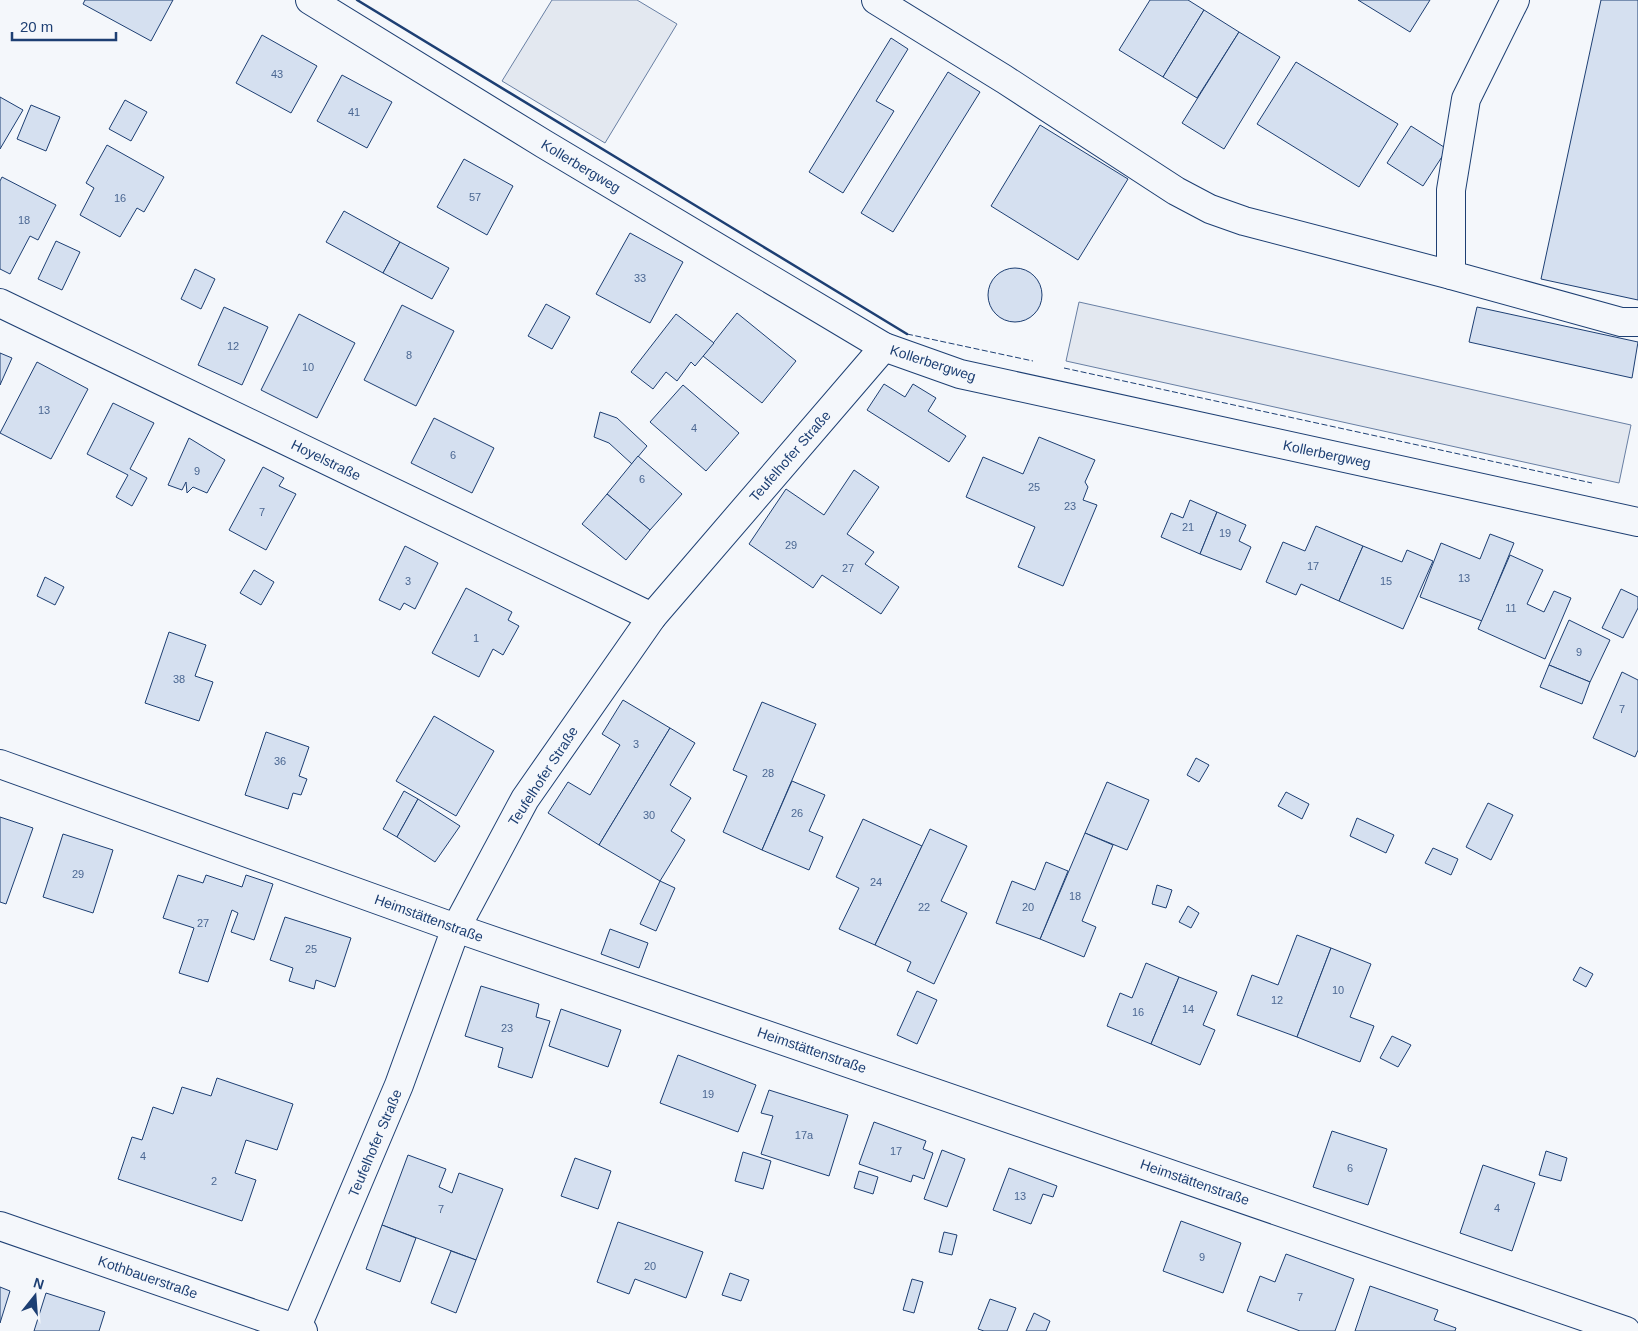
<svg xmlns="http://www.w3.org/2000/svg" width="1638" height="1331" font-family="Arial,sans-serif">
<rect width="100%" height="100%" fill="#f4f7fb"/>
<g fill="#e3e8f0" stroke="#687fa3">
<polygon points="552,0 637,0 677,24 605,143 502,81"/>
<polygon points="1079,302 1631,425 1619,483 1066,361"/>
</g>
<g fill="#d5e0f0" stroke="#1d3f73">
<polygon points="85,0 173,0 151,41 83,4"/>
<polygon points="1150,0 1188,0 1204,10 1163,77 1119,50"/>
<polygon points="1358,0 1430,0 1410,32"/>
<polygon points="1601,0 1638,0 1638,300 1541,279"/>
<polygon points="1204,10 1239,32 1197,98 1163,77"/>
<polygon points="1239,32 1280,57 1224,149 1182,123"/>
<polygon points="262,35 317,66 291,113 236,83"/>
<polygon points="891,38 908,49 876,101 894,111 843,193 809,172"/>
<polygon points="1296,62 1398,124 1359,187 1257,124"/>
<polygon points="948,72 980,92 893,232 861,213"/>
<polygon points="342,75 392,102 367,148 317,121"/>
<polygon points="0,97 23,110 0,149"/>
<polygon points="125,100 147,112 131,141 109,129"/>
<polygon points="31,105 60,117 46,151 17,139"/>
<polygon points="1040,125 1128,179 1078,260 991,206"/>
<polygon points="1411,126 1447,149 1423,186 1387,163"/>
<polygon points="107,145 164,177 144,212 137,208 120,237 80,215 94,188 86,183"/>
<polygon points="464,159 513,186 487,235 437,207"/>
<polygon points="2,177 56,205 38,240 30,236 10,274 0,269 0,181"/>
<polygon points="344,211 400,242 383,273 326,242"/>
<polygon points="630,233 683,262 650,323 596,294"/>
<polygon points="56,241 80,252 62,290 38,279"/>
<polygon points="400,242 449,268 432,299 383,273"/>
<circle cx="1015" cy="295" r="27"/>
<polygon points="195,269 215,279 201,309 181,299"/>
<polygon points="546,304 570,317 552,349 528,336"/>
<polygon points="402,305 454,331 416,406 364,380"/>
<polygon points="224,307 268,327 242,385 198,365"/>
<polygon points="1477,307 1638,342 1632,378 1469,342"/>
<polygon points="737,313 796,361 762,403 703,356"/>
<polygon points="299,314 355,343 317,418 261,390"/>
<polygon points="676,314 714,343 695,366 691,362 677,381 666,372 653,389 631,372"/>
<polygon points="0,353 12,358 0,385"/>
<polygon points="37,362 88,389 51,459 0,433"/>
<polygon points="884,384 905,397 913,384 936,398 928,411 966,436 949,462 867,410"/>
<polygon points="683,385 739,433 706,471 650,422"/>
<polygon points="113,403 154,423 130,469 147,478 132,506 116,497 128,475 87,454"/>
<polygon points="600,412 617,418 647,446 632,464 609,443 594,437"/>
<polygon points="434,418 494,448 472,493 411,463"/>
<polygon points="1039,437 1095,460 1085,482 1088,487 1083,500 1097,505 1063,586 1018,567 1035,527 966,497 983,457 1023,474"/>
<polygon points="189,438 225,460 207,493 193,487 187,493 186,482 182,490 168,485"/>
<polygon points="638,456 682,494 650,530 607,494"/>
<polygon points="263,467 284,478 279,486 296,494 266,550 229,530"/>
<polygon points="854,470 879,487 847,534 874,552 865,564 899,587 881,614 822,575 813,588 749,544 786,489 824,515"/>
<polygon points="607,494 650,530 626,560 582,524"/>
<polygon points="1190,500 1217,512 1200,554 1161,537 1171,513 1183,518"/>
<polygon points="1217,512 1246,525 1239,541 1251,547 1241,570 1200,554"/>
<polygon points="1316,526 1363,546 1339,601 1301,584 1296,595 1266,582 1283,542 1305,551"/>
<polygon points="1490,534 1514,543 1482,621 1420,597 1441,543 1480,559"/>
<polygon points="405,546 438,563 415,609 404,603 400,610 379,600"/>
<polygon points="1363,546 1402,562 1407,550 1433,561 1403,629 1339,601"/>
<polygon points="1510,555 1543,570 1527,604 1544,612 1554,591 1571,598 1545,659 1478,629"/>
<polygon points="254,570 274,582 261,605 240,593"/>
<polygon points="45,577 64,587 55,605 37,596"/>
<polygon points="466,588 512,612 508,620 519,626 503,655 493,649 479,677 432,653"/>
<polygon points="1621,589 1638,597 1638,608 1623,638 1602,628"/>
<polygon points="1569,620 1610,640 1590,682 1549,665"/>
<polygon points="169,632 206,645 195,676 213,682 199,721 145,703"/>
<polygon points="1549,665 1590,682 1582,704 1540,687"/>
<polygon points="1622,672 1638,680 1638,750 1635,757 1593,738"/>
<polygon points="623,700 670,728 599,845 548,813 568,782 590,795 620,745 602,734"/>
<polygon points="762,702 816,724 762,850 723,832 747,776 733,770"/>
<polygon points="434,716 494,751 456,816 396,781"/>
<polygon points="670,728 695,743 670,785 691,798 671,831 685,840 660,881 599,845"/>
<polygon points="266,732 309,747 299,776 307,779 301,795 293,793 288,809 245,795"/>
<polygon points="1196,758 1209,765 1199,782 1187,775"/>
<polygon points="792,781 825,795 809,831 823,837 809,870 762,850"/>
<polygon points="1107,782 1149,800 1127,850 1085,833"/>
<polygon points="404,791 418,799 397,837 383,829"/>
<polygon points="1286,792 1309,804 1302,819 1278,806"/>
<polygon points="418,799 460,826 435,862 397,837"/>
<polygon points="1488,803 1513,815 1491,860 1466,847"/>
<polygon points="0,817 33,828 6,904 0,902"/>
<polygon points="1357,818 1394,835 1386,853 1350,836"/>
<polygon points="863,819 922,846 875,945 839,929 859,888 836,877"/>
<polygon points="930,829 967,846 941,901 967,913 934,984 907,971 911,962 875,945"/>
<polygon points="1085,833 1113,845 1082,921 1096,927 1084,957 1040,939"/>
<polygon points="63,834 113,850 93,913 43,897"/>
<polygon points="1433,848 1458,859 1451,875 1425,863"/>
<polygon points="1046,862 1068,871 1040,939 996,923 1012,881 1035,890"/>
<polygon points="178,875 203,883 206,875 242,887 246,875 273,884 254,940 231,932 238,913 232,910 208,982 179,973 194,928 163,918"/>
<polygon points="660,881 675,888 656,931 640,924"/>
<polygon points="1157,885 1172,890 1166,908 1152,904"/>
<polygon points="1188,906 1199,913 1191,928 1179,922"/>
<polygon points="285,917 351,938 335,987 316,980 314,989 289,981 293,968 270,960"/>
<polygon points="610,929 648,943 639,968 601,954"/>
<polygon points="1297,935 1331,948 1297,1037 1237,1015 1252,975 1278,985"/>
<polygon points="1331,948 1371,964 1350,1017 1374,1026 1360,1062 1297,1037"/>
<polygon points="1146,963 1179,977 1151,1044 1107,1026 1120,993 1132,998"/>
<polygon points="1580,967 1593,974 1586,987 1573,980"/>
<polygon points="1179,977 1217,992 1203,1025 1215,1030 1200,1065 1151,1044"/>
<polygon points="481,986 539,1004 536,1017 550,1021 532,1078 498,1067 503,1048 465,1036"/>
<polygon points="917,991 937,1000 917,1044 897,1035"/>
<polygon points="561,1009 621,1030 608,1067 549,1046"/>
<polygon points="1392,1036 1411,1045 1398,1067 1380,1058"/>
<polygon points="678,1055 756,1085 738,1132 660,1103"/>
<polygon points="217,1078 293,1104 277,1150 246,1140 235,1173 256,1180 242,1221 118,1179 132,1137 142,1140 153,1107 173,1114 182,1087 211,1096"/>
<polygon points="769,1090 848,1115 829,1176 761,1154 773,1116 761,1113"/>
<polygon points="874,1122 926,1141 923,1149 933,1153 924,1179 913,1175 911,1182 859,1164"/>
<polygon points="1332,1131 1387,1149 1368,1205 1313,1187"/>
<polygon points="942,1150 965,1159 947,1207 924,1199"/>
<polygon points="1546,1151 1567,1158 1561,1181 1539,1175"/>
<polygon points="743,1152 771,1161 763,1189 735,1181"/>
<polygon points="408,1155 446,1169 439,1187 452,1193 459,1173 503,1189 476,1260 382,1225"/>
<polygon points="575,1158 611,1171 598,1209 561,1196"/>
<polygon points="1483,1165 1535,1183 1512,1251 1460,1233"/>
<polygon points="1009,1168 1057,1186 1053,1197 1043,1194 1031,1224 993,1210"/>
<polygon points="859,1171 878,1177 873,1194 854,1188"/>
<polygon points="1181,1221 1241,1243 1223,1293 1163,1271"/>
<polygon points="618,1222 703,1252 686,1298 635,1279 629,1294 597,1282"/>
<polygon points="382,1225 416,1238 400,1282 366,1269"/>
<polygon points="944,1232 957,1235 952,1255 939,1252"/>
<polygon points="451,1251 476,1260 456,1313 431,1303"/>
<polygon points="1286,1254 1354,1279 1335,1331 1300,1331 1247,1311 1260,1276 1275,1282"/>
<polygon points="730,1273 749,1280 741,1301 722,1295"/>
<polygon points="912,1279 923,1282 914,1313 903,1310"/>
<polygon points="1370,1286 1438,1310 1434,1320 1456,1328 1455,1331 1355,1331"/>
<polygon points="0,1287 10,1291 0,1323"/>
<polygon points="46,1293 105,1312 99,1331 34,1331"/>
<polygon points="990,1299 1016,1308 1007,1331 984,1331 978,1329"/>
<polygon points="1034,1313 1050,1321 1046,1331 1026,1331"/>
</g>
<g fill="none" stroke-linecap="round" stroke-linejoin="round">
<g stroke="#1d3f73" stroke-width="30">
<g id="minor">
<polyline points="310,0 544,144 884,347 960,374 1638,522"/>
<polyline points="876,0 1004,79 1176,191 1210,209 1244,221 1451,275"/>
<polyline points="1515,0 1466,99 1451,190 1451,275 1621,322 1638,322"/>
<polyline points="0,303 652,617"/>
<polyline points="0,764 456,928 1626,1331"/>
<polyline points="0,1226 303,1331"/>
<polyline points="295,1331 399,1085 456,928 525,799 652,617 884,347"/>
</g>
</g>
<use href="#minor" stroke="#f4f7fb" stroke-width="28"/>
<g stroke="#1d3f73" stroke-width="1" stroke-dasharray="6 2.5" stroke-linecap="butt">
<polyline points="907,334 1033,361"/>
<polyline points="1064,368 1592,483"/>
</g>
<polyline stroke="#1d3f73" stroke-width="2.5" points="357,0 907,334"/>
</g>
<g text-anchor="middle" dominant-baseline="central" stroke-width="4" stroke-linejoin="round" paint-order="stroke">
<g font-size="11" fill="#4b6792">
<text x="277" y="74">43</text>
<text x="354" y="112">41</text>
<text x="475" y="197">57</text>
<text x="120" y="198">16</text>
<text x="24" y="220">18</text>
<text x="640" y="278">33</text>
<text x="233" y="346">12</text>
<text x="409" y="355">8</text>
<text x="308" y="367">10</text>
<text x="44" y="410">13</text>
<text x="694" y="428">4</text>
<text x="453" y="455">6</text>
<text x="197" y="471">9</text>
<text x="642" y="479">6</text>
<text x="1034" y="487">25</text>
<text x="1070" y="506">23</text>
<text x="262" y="512">7</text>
<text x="1188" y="527">21</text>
<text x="1225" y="533">19</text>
<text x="791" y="545">29</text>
<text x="1313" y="566">17</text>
<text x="848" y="568">27</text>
<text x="1464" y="578">13</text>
<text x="408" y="581">3</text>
<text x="1386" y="581">15</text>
<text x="1511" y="608">11</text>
<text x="476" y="638">1</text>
<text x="1579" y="652">9</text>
<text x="179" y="679">38</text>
<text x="1622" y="709">7</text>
<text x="636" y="744">3</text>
<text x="280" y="761">36</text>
<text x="768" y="773">28</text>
<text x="797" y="813">26</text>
<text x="649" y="815">30</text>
<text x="78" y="874">29</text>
<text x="876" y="882">24</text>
<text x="1075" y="896">18</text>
<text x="924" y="907">22</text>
<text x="1028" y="907">20</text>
<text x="203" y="923">27</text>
<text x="311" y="949">25</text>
<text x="1338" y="990">10</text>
<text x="1277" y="1000">12</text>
<text x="1188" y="1009">14</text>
<text x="1138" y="1012">16</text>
<text x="507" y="1028">23</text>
<text x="708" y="1094">19</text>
<text x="804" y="1135">17a</text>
<text x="896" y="1151">17</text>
<text x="143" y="1156">4</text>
<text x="1350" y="1168">6</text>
<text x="214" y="1181">2</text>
<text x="1020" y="1196">13</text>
<text x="1497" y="1208">4</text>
<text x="441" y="1209">7</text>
<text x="1202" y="1257">9</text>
<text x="650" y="1266">20</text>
<text x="1300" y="1297">7</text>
</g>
<g font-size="14" fill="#1d3f73" stroke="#f4f7fb">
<text transform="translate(581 166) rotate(31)">Kollerbergweg</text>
<text transform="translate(933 363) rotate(18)">Kollerbergweg</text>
<text transform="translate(1327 454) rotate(12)">Kollerbergweg</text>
<text transform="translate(790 456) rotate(-49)">Teufelhofer Straße</text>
<text transform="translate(326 460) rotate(26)">Hoyelstraße</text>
<text transform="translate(543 776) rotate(-57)">Teufelhofer Straße</text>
<text transform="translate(429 918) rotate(20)">Heimstättenstraße</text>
<text transform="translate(812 1050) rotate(19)">Heimstättenstraße</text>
<text transform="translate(375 1143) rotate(-67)">Teufelhofer Straße</text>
<text transform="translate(1195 1182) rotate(19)">Heimstättenstraße</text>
<text transform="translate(148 1277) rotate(19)">Kothbauerstraße</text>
</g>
</g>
<g transform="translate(35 1296) rotate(17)" stroke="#f4f7fb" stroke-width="4" paint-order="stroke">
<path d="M0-4L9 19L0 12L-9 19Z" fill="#1d3f73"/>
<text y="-8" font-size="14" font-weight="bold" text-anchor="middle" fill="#1d3f73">N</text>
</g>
<path d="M12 32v8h104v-8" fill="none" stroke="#1d3f73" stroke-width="2.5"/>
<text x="20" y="32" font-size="15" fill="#1d3f73" stroke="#f4f7fb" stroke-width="4" paint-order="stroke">20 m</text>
</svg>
